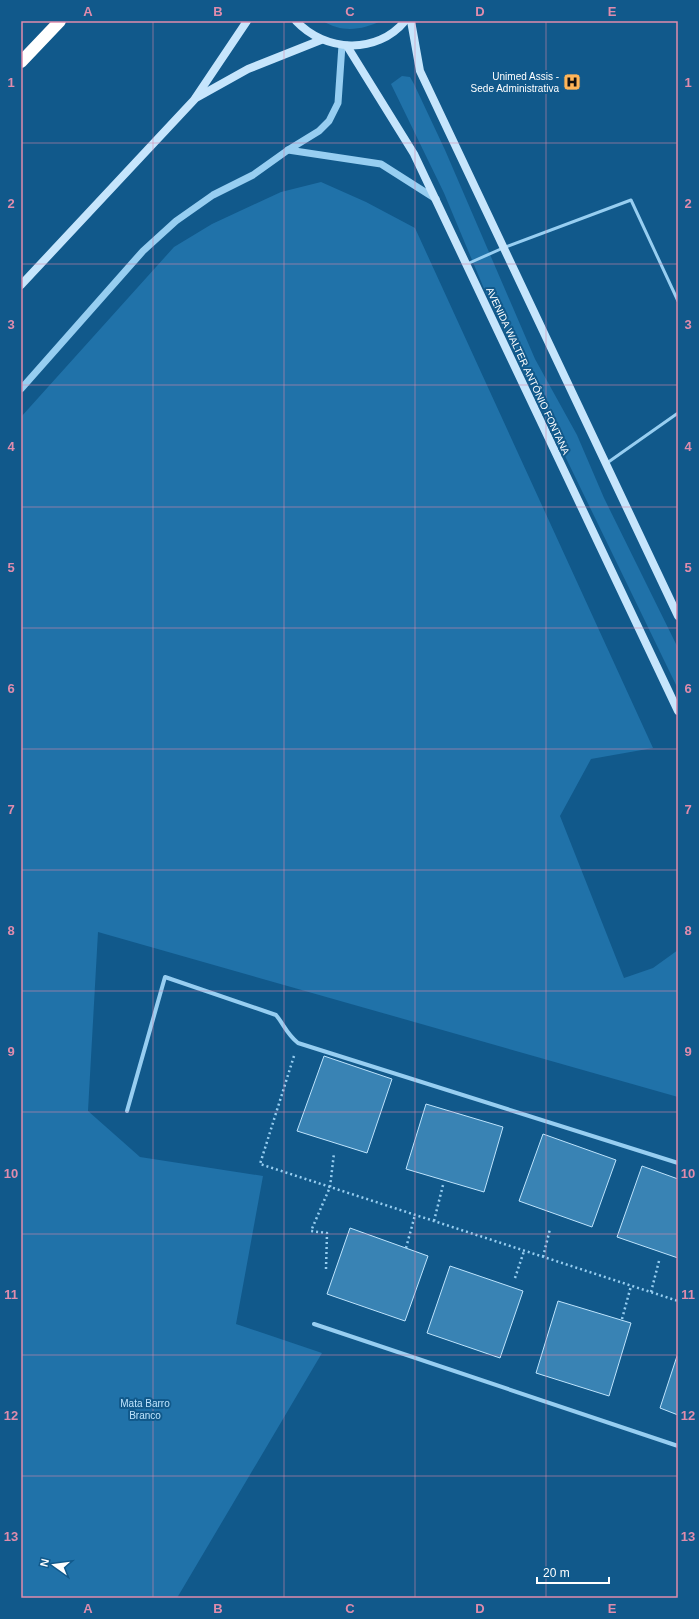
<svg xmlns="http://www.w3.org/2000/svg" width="699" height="1619" font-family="Helvetica,sans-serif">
<rect width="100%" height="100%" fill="#11598b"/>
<g fill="#2072a9">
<path d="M 323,21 L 381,21 C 362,30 342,33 323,21 Z"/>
<polygon points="402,76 410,77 414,84 445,150 535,359 577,435 604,498 678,648 678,689 485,291 444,193 391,84"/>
<polygon points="321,182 366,202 415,228 653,748 591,759 560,816 624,978 653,968 678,950 678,1097 98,932 88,1111 140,1157 263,1176 236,1324 322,1353 177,1598 21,1598 21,417 174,247 212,224 281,192"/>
</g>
<g fill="#3983b4" stroke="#bee4fd">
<polygon points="324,1056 392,1079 367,1153 297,1131"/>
<polygon points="426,1104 503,1127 484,1192 406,1169"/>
<polygon points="543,1134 616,1160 592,1227 519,1201"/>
<polygon points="642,1166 678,1179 678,1258 617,1237"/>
<polygon points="350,1228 428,1256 405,1321 327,1294"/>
<polygon points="450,1266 523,1291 500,1358 427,1333"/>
<polygon points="558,1301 631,1323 609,1396 536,1373"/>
<polygon points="678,1353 678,1415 660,1408"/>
</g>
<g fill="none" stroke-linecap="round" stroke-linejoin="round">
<g stroke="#97cef1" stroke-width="2.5" stroke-dasharray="2 3" stroke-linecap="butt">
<polyline points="294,1056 260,1164 678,1301"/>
<polyline points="434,1221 443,1185"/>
<polyline points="406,1248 415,1215"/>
<polyline points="543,1257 550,1229"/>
<polyline points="326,1269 327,1233 311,1231 330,1187 334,1153"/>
<polyline points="515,1278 524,1251"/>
<polyline points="651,1292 659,1261"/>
<polyline points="622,1319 631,1286"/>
</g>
<g stroke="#97cef1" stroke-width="3">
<polyline points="467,264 503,248 631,200 678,301"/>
<polyline points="607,463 678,413"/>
</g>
<g stroke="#97cef1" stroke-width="4">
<path d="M 127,1111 L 165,977 L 276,1015 C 285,1026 286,1033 298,1043 L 678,1163"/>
<polyline points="314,1324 678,1446"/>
</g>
<g stroke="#97cef1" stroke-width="7">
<polyline points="288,150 381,164 436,199"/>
<polyline points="21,389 143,251 176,221 213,195 253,175 288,150 319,131 329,121 338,103 342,45"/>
</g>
<g stroke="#c6e5fc" stroke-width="8">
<path d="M 296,21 C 325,52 377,55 405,21"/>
<polyline points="411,21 420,71 678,616"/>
<polyline points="347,46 414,154 678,711"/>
<polyline points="196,98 248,69 321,40"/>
<polyline points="21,285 194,100 247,21"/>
</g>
<polyline stroke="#fff" stroke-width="12" points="21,62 60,21"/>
</g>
<path fill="none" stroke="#e08cad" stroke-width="1" stroke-opacity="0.55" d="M 153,21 L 153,1598M 284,21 L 284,1598M 415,21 L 415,1598M 546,21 L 546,1598M 21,143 L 678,143M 21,264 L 678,264M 21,385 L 678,385M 21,507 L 678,507M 21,628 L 678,628M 21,749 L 678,749M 21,870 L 678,870M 21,991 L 678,991M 21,1112 L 678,1112M 21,1234 L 678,1234M 21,1355 L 678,1355M 21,1476 L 678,1476"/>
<defs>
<g id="hospital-square" transform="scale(0.9)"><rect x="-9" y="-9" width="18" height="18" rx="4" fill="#ffb558" stroke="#11598b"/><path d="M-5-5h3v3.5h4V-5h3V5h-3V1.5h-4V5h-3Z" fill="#111"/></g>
</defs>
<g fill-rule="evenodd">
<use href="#hospital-square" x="572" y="82"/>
</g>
<g text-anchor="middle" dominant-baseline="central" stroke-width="4" stroke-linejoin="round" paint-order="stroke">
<g font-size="10" fill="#fff" stroke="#11598b" text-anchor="end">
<text x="559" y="76">Unimed Assis -<tspan x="559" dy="12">Sede Administrativa</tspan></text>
</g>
<g font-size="10" fill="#fff" stroke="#11598b">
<text transform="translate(528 371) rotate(65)">AVENIDA WALTER ANTÔNIO FONTANA</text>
</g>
<g font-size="10" fill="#bee4fd" stroke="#11598b">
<text x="145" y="1403">Mata Barro<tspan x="145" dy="12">Branco</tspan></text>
</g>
</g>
<rect width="699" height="1619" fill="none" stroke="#11598b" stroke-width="44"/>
<g transform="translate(54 1565) rotate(284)" stroke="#11598b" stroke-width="3" paint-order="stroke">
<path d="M0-3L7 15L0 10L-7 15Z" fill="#ffffff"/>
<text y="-6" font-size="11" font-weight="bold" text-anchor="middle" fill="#ffffff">N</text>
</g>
<path d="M537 1577v6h72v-6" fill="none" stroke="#ffffff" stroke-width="2"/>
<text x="543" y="1577" font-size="12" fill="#ffffff" stroke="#11598b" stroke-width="3" paint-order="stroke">20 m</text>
<rect x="22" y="22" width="655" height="1575" fill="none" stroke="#e08cad" stroke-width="1.5"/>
<g font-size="13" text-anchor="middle" font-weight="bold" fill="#e08cad">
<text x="88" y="16">A</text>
<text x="218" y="16">B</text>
<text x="350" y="16">C</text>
<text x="480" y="16">D</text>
<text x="612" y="16">E</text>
<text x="11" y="87">1</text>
<text x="688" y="87">1</text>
<text x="11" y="208">2</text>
<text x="688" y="208">2</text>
<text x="11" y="329">3</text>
<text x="688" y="329">3</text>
<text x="11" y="451">4</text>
<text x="688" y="451">4</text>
<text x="11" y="572">5</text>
<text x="688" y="572">5</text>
<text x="11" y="693">6</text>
<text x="688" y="693">6</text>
<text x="11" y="814">7</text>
<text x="688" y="814">7</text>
<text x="11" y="935">8</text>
<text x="688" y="935">8</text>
<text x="11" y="1056">9</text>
<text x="688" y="1056">9</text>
<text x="11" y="1178">10</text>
<text x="688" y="1178">10</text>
<text x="11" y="1299">11</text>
<text x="688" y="1299">11</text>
<text x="11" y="1420">12</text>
<text x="688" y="1420">12</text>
<text x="11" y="1541">13</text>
<text x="688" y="1541">13</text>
<text x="88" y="1613">A</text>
<text x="218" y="1613">B</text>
<text x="350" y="1613">C</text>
<text x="480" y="1613">D</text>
<text x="612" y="1613">E</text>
</g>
</svg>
